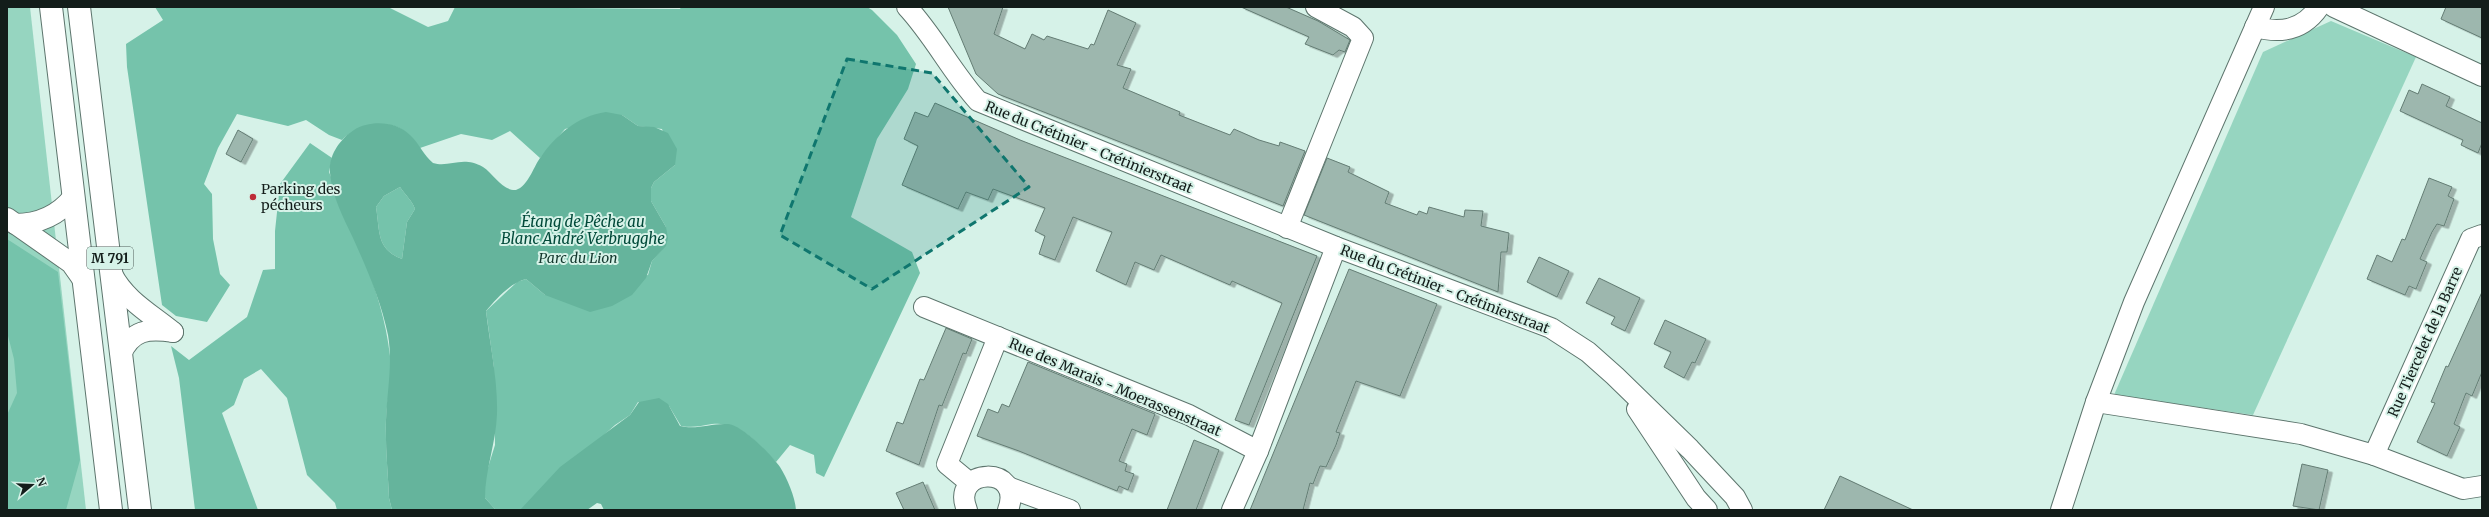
<svg xmlns="http://www.w3.org/2000/svg" width="2489" height="517" font-family="Merriweather,serif">
<defs>
<filter id="shadow"><feDropShadow dx="4.5" dy="2.5" stdDeviation="0" flood-color="#0004"/></filter>
</defs>
<rect width="100%" height="100%" fill="#d6f2e8"/>
<g fill="#96d5c0">
<polygon points="7,7 30,7 86,510 7,510"/>
<polygon points="2331,21 2416,57 2253,415 2114,395 2263,52"/>
</g>
<g fill="#75c3ab">
<path d="M 155,7 L 388,7 L 428,27 L 448,21 L 455,7 L 680,9 L 681,7 L 867,7 L 872,10 L 897,35 L 916,64 L 908,89 L 877,139 L 851,217 L 912,252 L 920,273 L 824,477 L 816,473 L 814,455 L 790,445 L 776,462 C 757,443 741,421 712,424 C 700,426 693,428 681,426 L 669,406 L 638,402 L 630,415 L 615,425 L 521,510 L 495,509 L 485,498 L 485,477 L 495,445 L 494,368 L 486,311 L 517,282 L 526,279 L 545,295 L 648,275 L 652,261 L 665,246 L 666,227 L 651,201 L 651,188 L 654,182 L 675,165 L 662,129 L 638,126 L 622,115 L 565,129 L 540,158 L 510,131 L 492,140 L 461,134 L 420,148 C 404,126 390,119 364,129 C 355,132 348,133 342,140 L 329,135 L 306,120 L 288,126 L 237,114 L 218,148 L 204,184 L 212,194 L 213,239 L 220,274 L 230,285 L 207,322 L 176,316 L 162,305 L 127,67 L 126,44 L 163,20 Z"/>
<path d="M 310,143 L 332,158 L 329,172 C 352,231 383,292 390,356 C 393,377 387,398 386,419 C 385,445 388,472 389,498 L 392,510 L 337,510 L 335,503 L 307,475 L 287,398 L 261,369 L 244,379 L 234,405 L 222,413 L 258,510 L 195,510 L 179,378 L 171,346 L 189,360 L 247,317 L 263,270 L 275,269 L 275,231 L 280,184 Z"/>
<path d="M 400,187 C 405,195 412,200 415,209 L 407,222 L 402,259 C 376,249 380,231 376,207 L 384,196 Z"/>
<polygon points="7,239 58,272 80,460 66,510 7,510 7,415 17,393 14,359 7,332"/>
</g>
<g fill="#65b49c" fill-rule="evenodd">
<path d="M 606,112 L 622,115 L 638,126 L 654,127 L 668,133 L 677,149 L 675,165 L 654,182 L 651,188 L 651,201 L 666,227 L 668,238 L 666,246 L 652,261 L 646,278 L 632,295 L 612,306 L 590,312 L 545,295 L 526,279 C 510,283 496,299 486,311 C 490,345 498,380 497,414 C 496,443 485,470 485,498 L 495,509 L 499,510 L 392,510 L 389,498 C 388,472 385,446 386,420 C 387,391 393,364 388,335 C 381,301 367,269 353,238 C 343,217 332,196 330,173 C 328,156 340,139 354,130 C 370,120 396,121 410,135 C 419,143 424,156 433,163 C 450,168 462,155 483,167 C 493,173 502,191 516,190 C 528,186 533,168 540,158 C 556,135 577,116 606,112 ZM 400,187 C 405,195 412,200 415,209 L 407,222 L 402,259 C 376,249 380,231 376,207 L 384,196 Z"/>
<path d="M 659,398 L 668,404 L 680,426 C 697,430 711,423 728,424 C 742,425 772,455 780,467 C 787,478 795,497 796,510 L 604,510 L 601,504 L 597,503 L 587,510 L 520,510 L 560,467 L 630,415 L 639,402 Z"/>
</g>
<g fill="#9db7ae" stroke="#647d74" filter="url(#shadow)">
<polygon points="948,7 1003,7 994,34 1025,49 1032,34 1044,40 1047,36 1088,49 1091,44 1094,45 1108,10 1136,23 1117,65 1131,69 1123,88 1168,107 1180,112 1179,115 1230,135 1234,129 1259,140 1279,146 1280,142 1305,151 1283,206 998,94 976,74"/>
<polygon points="1241,7 1286,7 1318,21 1350,40 1345,52 1339,50 1333,55 1305,44 1309,37"/>
<polygon points="2446,7 2482,7 2482,38 2441,19"/>
<polygon points="2422,84 2450,97 2446,106 2482,123 2482,143 2478,153 2461,145 2463,140 2400,111 2409,90 2418,94"/>
<polygon points="935,103 1020,140 1317,256 1249,425 1235,420 1282,303 1232,281 1230,285 1161,255 1154,270 1135,262 1126,285 1096,271 1112,232 1073,217 1055,260 1039,254 1045,236 1035,231 1045,208 993,189 988,200 966,192 958,209 902,185 918,146 904,139 915,112 928,117"/>
<polygon points="238,130 253,139 241,162 226,154"/>
<polygon points="1327,158 1350,167 1348,172 1389,192 1385,203 1417,215 1419,211 1427,214 1429,207 1464,217 1465,210 1483,211 1481,226 1509,233 1507,252 1501,252 1498,292 1304,215"/>
<polygon points="2429,178 2452,187 2448,196 2454,199 2444,226 2437,224 2432,232 2420,259 2427,262 2416,289 2409,286 2405,295 2367,279 2377,255 2392,262 2402,239 2405,240"/>
<polygon points="1539,257 1569,271 1557,297 1527,282"/>
<polygon points="1349,269 1437,304 1400,396 1356,381 1336,432 1340,433 1336,445 1326,467 1320,466 1313,484 1310,483 1303,510 1250,510"/>
<polygon points="1599,278 1640,298 1625,331 1611,324 1615,317 1586,303"/>
<polygon points="2482,292 2482,372 2472,396 2466,393 2454,424 2460,427 2447,456 2417,442 2435,403 2431,402 2446,366 2448,367"/>
<polygon points="1665,320 1706,339 1695,363 1692,362 1684,378 1664,367 1671,352 1654,344"/>
<polygon points="946,328 972,339 966,354 963,353 942,406 939,405 919,465 886,451 897,422 903,424 920,379 924,380"/>
<polygon points="1028,362 1155,414 1147,435 1132,429 1119,461 1127,464 1125,471 1134,474 1128,490 1119,486 1117,491 1019,451 977,436 988,409 998,413 1002,404 1009,407"/>
<polygon points="1194,440 1219,450 1196,510 1167,510"/>
<polygon points="2302,464 2328,470 2319,510 2293,506"/>
<polygon points="1840,476 1872,491 1913,510 1824,510"/>
<polygon points="923,482 935,510 904,510 896,493"/>
</g>
<g fill="none" stroke-linecap="round" stroke-linejoin="round">
<g stroke="#5d756d" stroke-width="22">
<g id="minor">
<path d="M 907,7 C 934,36 951,71 978,101 L 1336,247 L 1551,328 L 1588,352 L 1615,376 L 1690,449 L 1735,497 L 1742,510"/>
<polyline points="2334,7 2482,76"/>
<path d="M 2255,27 C 2281,34 2303,30 2319,7"/>
<polyline points="7,218 71,263 83,280"/>
<path d="M 15,224 C 39,224 58,216 73,197"/>
<polyline points="1287,228 1363,38 1353,27 1316,7"/>
<path d="M 112,274 C 125,300 151,314 173,332"/>
<polyline points="924,307 1189,415 1258,451"/>
<path d="M 121,354 C 132,330 148,328 173,332"/>
<polyline points="2096,402 2301,434 2374,455 2463,489 2482,486"/>
<polyline points="1637,409 1696,498 1707,510"/>
<polyline points="2374,455 2471,239 2482,235"/>
<polyline points="970,483 947,464 998,337"/>
<polyline points="1008,487 1070,510"/>
<path d="M 967,510 C 949,467 1025,464 1008,510"/>
<polyline points="1232,510 1258,451 1336,247"/>
<polyline points="2061,510 2096,402 2134,302 2264,7"/>
</g>
</g>
<g stroke="#5d756d" stroke-width="24">
<g id="major">
<polyline points="51,7 111,510"/>
<polyline points="79,7 140,510"/>
</g>
</g>
<use href="#minor" stroke="#fff" stroke-width="20"/>
<use href="#major" stroke="#fff" stroke-width="22"/>
</g>
<path fill="#0f766e" fill-opacity="0.2" stroke="#0f766e" stroke-width="3" stroke-dasharray="8 5" stroke-linejoin="round" d="M 847,59 L 932,73 L 1029,187 L 872,289 L 780,235 Z"/>
<circle fill="#bd2c37" stroke="#d6f2e8" stroke-width="1.5" cx="253" cy="197" r="4"/>
<g text-anchor="middle" dominant-baseline="central" stroke-width="4" stroke-linejoin="round" paint-order="stroke">
<rect fill="#d6f2e8" stroke="#4e5d58" stroke-width="1" x="87" y="247" width="46" height="22" rx="3"/>
<g font-size="13" font-weight="bold" fill="#131d1a">
<text x="110" y="258">M 791</text>
</g>
<g font-size="14" fill="#131d1a" stroke="#d6f2e8">
<text transform="translate(1089 147) rotate(22)">Rue du Crétinier - Crétinierstraat</text>
<text transform="translate(1445 289) rotate(21)">Rue du Crétinier - Crétinierstraat</text>
<text transform="translate(2425 342) rotate(-66)">Rue Tiercelet de la Barre</text>
<text transform="translate(1115 387) rotate(23)">Rue des Marais - Moerassenstraat</text>
</g>
<g font-size="14" fill="#131d1a" stroke="#d6f2e8" text-anchor="start">
<text x="261" y="189">Parking des<tspan x="261" dy="16">pécheurs</tspan></text>
</g>
<g font-size="14" font-style="italic" fill="#13372d" stroke="#d6f2e8">
<text x="578" y="258">Parc du Lion</text>
</g>
<g font-size="15" font-style="italic" fill="#024a3a" stroke="#d6f2e8">
<text x="583" y="221">Étang de Pêche au<tspan x="583" dy="17">Blanc André Verbrugghe</tspan></text>
</g>
</g>
<rect width="2489" height="517" fill="none" stroke="#131d1a" stroke-width="16"/>
<g transform="translate(32 485) rotate(71)" stroke="#d6f2e8" stroke-width="3" paint-order="stroke">
<path d="M0-3L7 15L0 10L-7 15Z" fill="#131d1a"/>
<text y="-6" font-size="11" font-weight="bold" text-anchor="middle" fill="#131d1a">N</text>
</g>
</svg>
